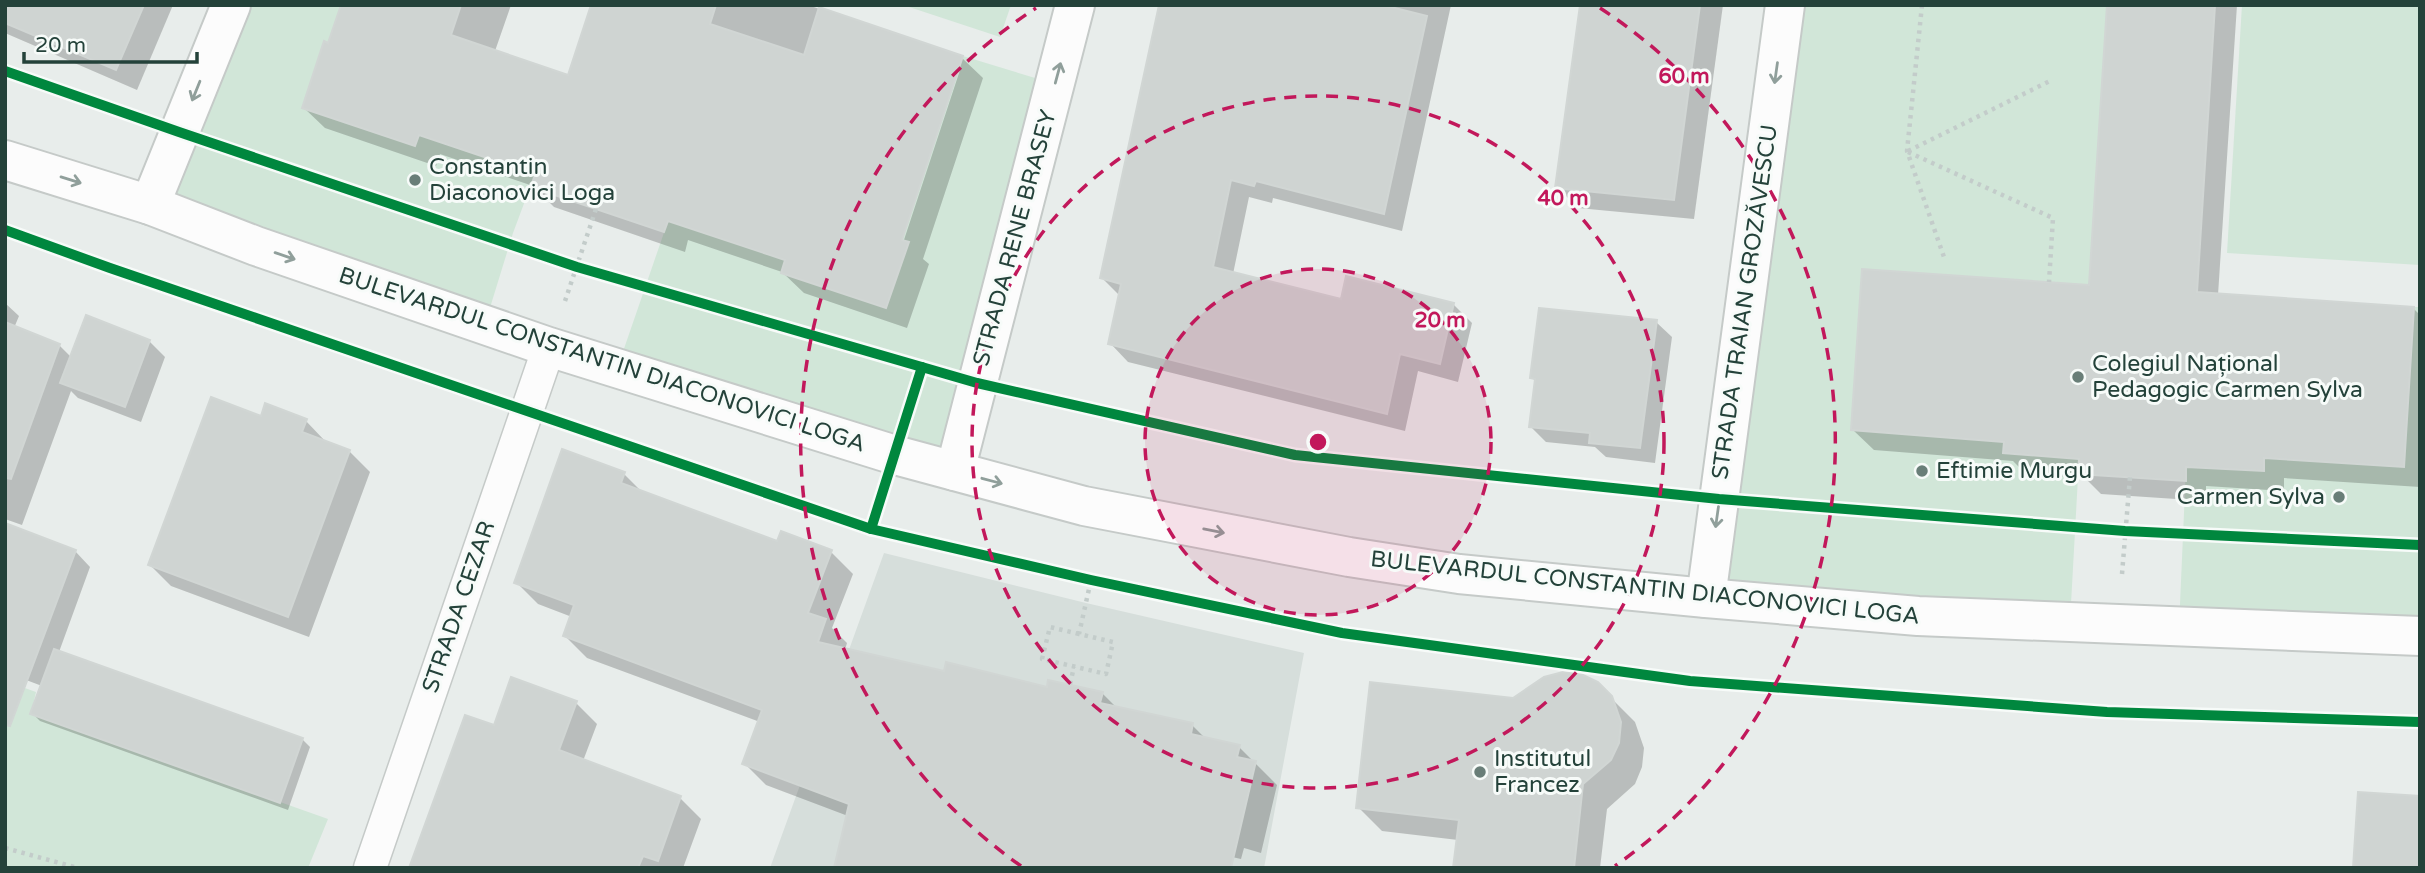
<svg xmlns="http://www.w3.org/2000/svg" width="2425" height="873" font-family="'Varela Round',sans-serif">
<rect width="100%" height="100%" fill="#e8edeb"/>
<polygon fill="#d6dedb" points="884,553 1086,603 1304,653 1264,868 770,868"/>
<g fill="#d1e6d8">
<polygon points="231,5 341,5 328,43 325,41 302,108 415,146 419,135 535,174 513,233 485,324 150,205"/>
<polygon points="903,5 1011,5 1000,37"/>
<polygon points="1785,5 2107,5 2089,285 1862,269 1851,430 2004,442 2004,453 2079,459 2070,622 1706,598"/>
<polygon points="2242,5 2420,5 2420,265 2227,253"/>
<polygon points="963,56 1055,84 955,471 617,369 668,221 785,260 782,273 886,308 909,243 902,240"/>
<polygon points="2414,307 2420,307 2420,634 2179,627 2186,467 2263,471 2264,458 2404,467"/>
<polygon points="5,681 36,692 31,714 328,819 308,868 5,868"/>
</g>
<g fill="#0003" fill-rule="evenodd">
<polygon points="5,5 173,5 137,90 5,33"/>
<path d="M 343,5 L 511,5 L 495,51 L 569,77 L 593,5 L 808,5 L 962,58 L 983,78 L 923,259 L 929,264 L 907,328 L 804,293 L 782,272 L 688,240 L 685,252 L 554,207 L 533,186 L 440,154 L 436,166 L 325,128 L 304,108 ZM 957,67 L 961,67 L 901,249 L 898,248 Z"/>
<polygon points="1161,5 1451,5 1402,231 1273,198 1272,203 1249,197 1233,274 1343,301 1453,304 1472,323 1458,382 1418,371 1405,431 1128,362 1110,343 1120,296 1102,278"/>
<polygon points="1582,5 1723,5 1694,219 1578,208 1557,187"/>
<polygon points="2108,5 2237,5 2218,295 2413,308 2420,315 2420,487 2284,478 2284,491 2206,486 2206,501 2101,494 2085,478 2026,474 2013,461 1874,450 1853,430 2091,287"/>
<polygon points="5,303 19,316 14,328 59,345 72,358 149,341 165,357 141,422 78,398 71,391 22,525 5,519"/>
<polygon points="1656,322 1672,337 1655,463 1606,457 1595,447 1546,442 1531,427 1537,382 1532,378"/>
<polygon points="262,418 306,421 326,442 349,451 370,472 309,637 171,586 150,565"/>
<polygon points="624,474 643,493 778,543 831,552 853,574 832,628 847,643 845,650 945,673 1048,689 1102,693 1117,708 1192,725 1206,739 1239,747 1277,785 1261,853 1244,848 1241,859 1192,848 848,816 766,785 744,763 760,722 587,658 565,636 572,617 538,604 516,582"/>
<polygon points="75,551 90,567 59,652 302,739 310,747 288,810 40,721 32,713 42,686 5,672"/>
<polygon points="1597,684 1635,722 1644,748 1642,767 1635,784 1607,809 1600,868 1455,868 1458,840 1382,831 1358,807 1513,700"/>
<polygon points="576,703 597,724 583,761 680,798 701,819 683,868 418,868 495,727"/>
</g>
<g fill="#cfd4d2" stroke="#d1d6d4" stroke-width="2">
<polygon points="5,5 144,5 116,70 5,23"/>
<polygon points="341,5 461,5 451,35 568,75 591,5 716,5 710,24 804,55 819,7 963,56 902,240 909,242 886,308 781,273 785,260 668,221 664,232 531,187 535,174 419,135 415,146 302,108 324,41 328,43"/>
<polygon points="1159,5 1383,5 1427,16 1384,214 1256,181 1254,186 1231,180 1213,267 1341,299 1346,276 1454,303 1440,364 1400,354 1387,414 1108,344 1121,284 1100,278"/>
<polygon points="1580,5 1700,5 1674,200 1555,188"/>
<polygon points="2107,5 2215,5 2197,292 2414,307 2404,467 2264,458 2264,471 2186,467 2186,481 2078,474 2079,459 2003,453 2004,442 1851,430 1862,269 2089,285"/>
<polygon points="1539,308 1657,320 1640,448 1589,443 1590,433 1529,427 1535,379 1530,378"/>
<polygon points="86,315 150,340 125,407 60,383"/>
<polygon points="5,322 60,344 11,479 5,478"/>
<polygon points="211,397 261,416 265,403 307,419 302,432 350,450 288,617 148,565"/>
<polygon points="562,449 625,472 621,483 777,541 781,531 832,550 808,613 826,619 818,642 944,671 946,662 1047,687 1048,680 1103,692 1100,703 1193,723 1191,734 1240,745 1237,757 1256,761 1231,868 834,868 849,804 742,764 762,710 563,636 574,605 514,583"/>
<polygon points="5,523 76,550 10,726 5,725"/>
<polygon points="54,649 303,738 280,803 30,714"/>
<polygon points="1563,672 1581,674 1598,682 1612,696 1621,722 1619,743 1611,760 1583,784 1574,868 1453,868 1459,820 1356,808 1370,682 1513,698 1544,677"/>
<polygon points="511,677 577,701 559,750 681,796 658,861 643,856 638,868 409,868 465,715 494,725"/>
<polygon points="2358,792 2420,796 2420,868 2353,868"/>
</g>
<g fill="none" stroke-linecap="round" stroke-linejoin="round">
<g stroke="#c5cac8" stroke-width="35">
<polyline id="service" points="370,868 549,347"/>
</g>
<g stroke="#c5cac8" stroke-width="42">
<g id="minor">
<polyline points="5,160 150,205 256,246 549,347 895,455 1084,506 1349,557 1459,574 1706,598 1918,616 2420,636"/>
<polyline points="150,205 231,5"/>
<polyline points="955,471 1075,5"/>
<polyline points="1706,598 1785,5"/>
</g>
</g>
<g stroke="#c3ccca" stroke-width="4.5" stroke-dasharray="3.5 5" stroke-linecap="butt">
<polyline points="1922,5 1907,151 1944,257"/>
<polyline points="1908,151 2052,80"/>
<polyline points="1908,152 2053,218 2049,282"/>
<polyline points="565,301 596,209"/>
<polyline points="2122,574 2130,477"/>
<polyline points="1079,634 1050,627 1042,659 1106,674 1113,642 1079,634 1091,580"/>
<polyline points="1070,684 1074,667"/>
<polyline points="5,848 78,868"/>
<polyline points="5,867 7,868"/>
</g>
<use href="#service" stroke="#fcfcfc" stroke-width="32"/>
<use href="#minor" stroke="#fcfcfc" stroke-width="38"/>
<g stroke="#f7fbf9" stroke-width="15">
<g id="cycleway">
<polyline points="5,71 179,132 577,267 977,383 1295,455 1719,499 2125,531 2420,545"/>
<polyline points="5,230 110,268 871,529 1091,580 1342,633 1690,681 2107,712 2420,722"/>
<polyline points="871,529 922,367"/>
</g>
</g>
<use href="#cycleway" stroke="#00873e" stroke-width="10"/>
</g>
<defs><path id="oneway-shaft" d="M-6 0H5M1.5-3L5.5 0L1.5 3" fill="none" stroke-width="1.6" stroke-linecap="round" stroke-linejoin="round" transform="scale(1.75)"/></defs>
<g stroke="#909f9b">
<use href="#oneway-shaft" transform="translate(1058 73) rotate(-75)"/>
<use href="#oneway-shaft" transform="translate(1776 73) rotate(98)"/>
<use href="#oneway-shaft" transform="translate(196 91) rotate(112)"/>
<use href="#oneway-shaft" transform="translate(71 180) rotate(17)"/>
<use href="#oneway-shaft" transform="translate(285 256) rotate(19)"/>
<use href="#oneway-shaft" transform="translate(992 481) rotate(15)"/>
<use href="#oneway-shaft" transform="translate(1717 517) rotate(98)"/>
<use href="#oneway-shaft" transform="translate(1214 531) rotate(11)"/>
</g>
<circle cx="1318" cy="442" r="173" fill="#c2185b" fill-opacity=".12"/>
<g fill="none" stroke="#c2185b" stroke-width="3.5" stroke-dasharray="12 9">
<circle cx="1318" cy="442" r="173"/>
<circle cx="1318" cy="442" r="346"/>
<path d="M1021 866A518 518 0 0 1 1036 8M1600 8A518 518 0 0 1 1615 866"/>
</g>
<g fill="#697e78" stroke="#f7fbf9" stroke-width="2.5">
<circle cx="415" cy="180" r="7"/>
<circle cx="2078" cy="377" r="7"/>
<circle cx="1922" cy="471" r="7"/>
<circle cx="2339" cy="497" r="7"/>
<circle cx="1480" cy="772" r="7"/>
</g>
<g text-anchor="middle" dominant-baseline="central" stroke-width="6" stroke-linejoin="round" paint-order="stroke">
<g font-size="23" fill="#24423a" stroke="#f7fbf9" text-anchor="start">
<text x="429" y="167">Constantin<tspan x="429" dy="26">Diaconovici Loga</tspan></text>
<text x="2092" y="364">Colegiul Național<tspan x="2092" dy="26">Pedagogic Carmen Sylva</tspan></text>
<text x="1936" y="471">Eftimie Murgu</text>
<text x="2325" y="497" text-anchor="end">Carmen Sylva</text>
<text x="1494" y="759">Institutul<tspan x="1494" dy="26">Francez</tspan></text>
</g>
<g font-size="23" fill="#24423a" stroke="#f7fbf9">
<text transform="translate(1015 238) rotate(-75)">STRADA RENE BRASEY</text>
<text transform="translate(1745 302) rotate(-82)">STRADA TRAIAN GROZĂVESCU</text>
<text transform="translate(602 360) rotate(18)">BULEVARDUL CONSTANTIN DIACONOVICI LOGA</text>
<text transform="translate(1645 588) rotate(6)">BULEVARDUL CONSTANTIN DIACONOVICI LOGA</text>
<text transform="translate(459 607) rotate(-71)">STRADA CEZAR</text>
</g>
</g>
<circle cx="1318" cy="442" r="10" fill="#c2185b" stroke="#f7fbf9" stroke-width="3.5"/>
<g font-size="21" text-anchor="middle" font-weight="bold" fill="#c2185b" stroke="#f7fbf9" stroke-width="6" stroke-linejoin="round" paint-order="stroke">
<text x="1684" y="83">60 m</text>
<text x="1563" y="205">40 m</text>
<text x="1440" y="327">20 m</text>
</g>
<rect width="2425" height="873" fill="none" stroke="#24423a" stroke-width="14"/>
<path d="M24 52v10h173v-10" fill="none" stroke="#24423a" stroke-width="3.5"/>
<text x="35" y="52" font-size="21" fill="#24423a" stroke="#f7fbf9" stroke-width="5" paint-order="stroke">20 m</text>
</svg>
